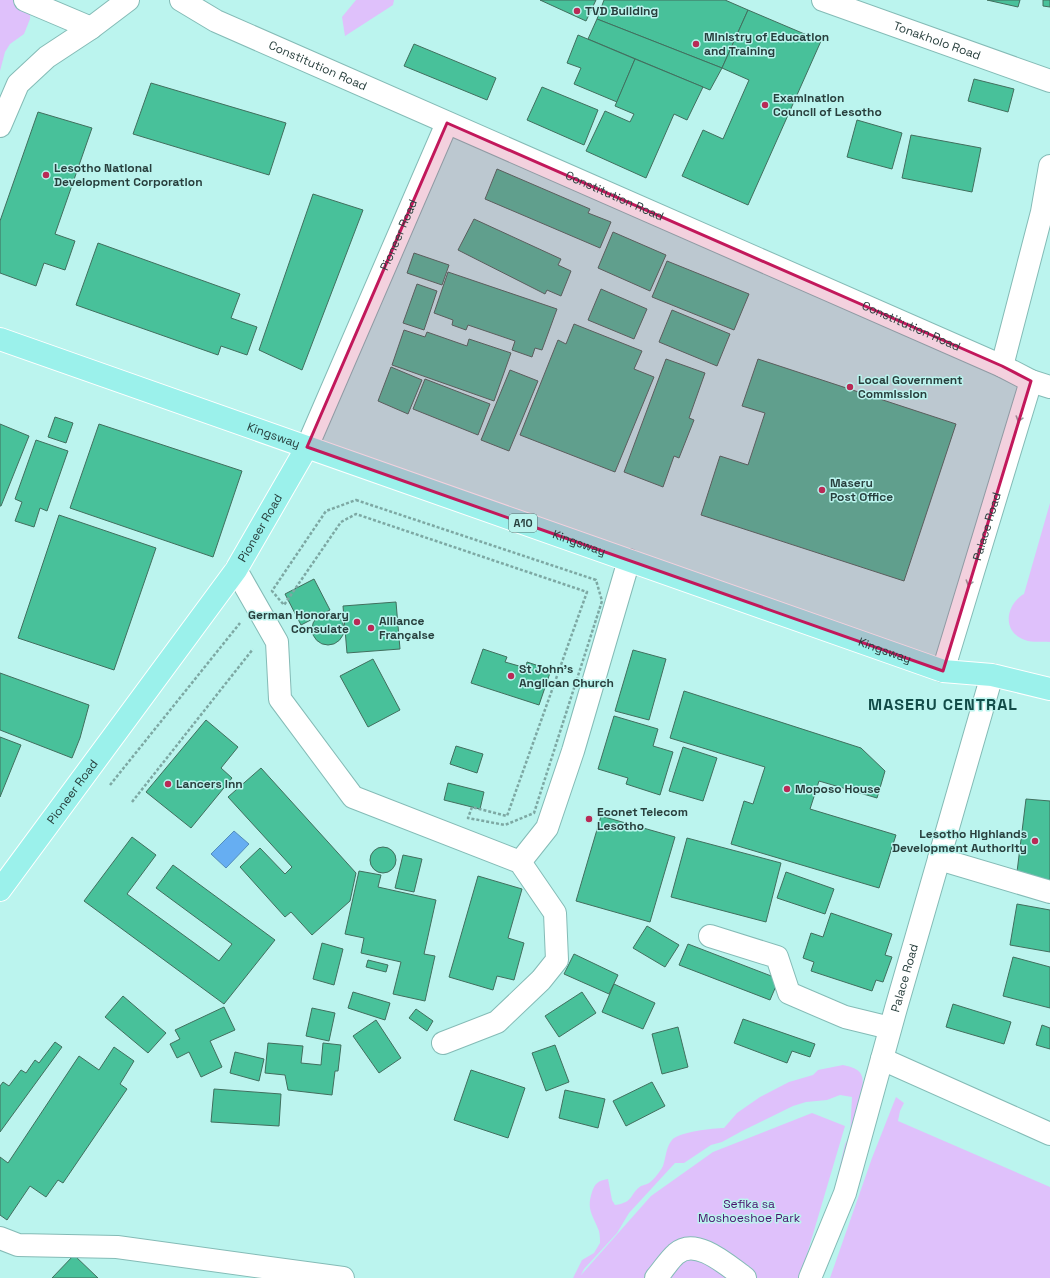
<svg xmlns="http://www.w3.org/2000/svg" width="1050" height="1278" font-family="'Space Grotesk',sans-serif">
<rect width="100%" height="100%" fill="#bbf4ee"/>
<g fill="#dfc1fb">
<polygon points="0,0 31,0 30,19 24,34 10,44 5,52 0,71"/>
<polygon points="356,0 394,0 393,5 345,36 342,17"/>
<path d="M 1050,503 L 1050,642 C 1042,641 1033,643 1025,640 C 1001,632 1006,604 1024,594 Z"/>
<path d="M 843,1065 C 866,1070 864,1077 861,1098 L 831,1204 L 845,1144 L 850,1135 L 852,1097 L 840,1095 L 827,1100 L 806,1102 L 793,1106 L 742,1131 L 722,1142 L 711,1145 L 684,1163 L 675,1163 L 629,1213 L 617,1233 L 584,1269 L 581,1275 L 651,1196 L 713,1152 L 812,1113 L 845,1126 L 800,1278 L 573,1278 L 582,1260 L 594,1253 L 600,1243 C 600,1240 600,1235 599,1231 C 593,1215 586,1210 592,1192 C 595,1183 598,1181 608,1179 L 612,1200 L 615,1205 C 635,1202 629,1194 641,1186 C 643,1185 645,1185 647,1184 C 652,1182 660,1172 663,1166 C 666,1157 666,1147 672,1140 C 678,1132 714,1128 724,1128 L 737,1113 L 760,1097 L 789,1082 L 813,1075 L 818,1070 Z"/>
<polygon points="896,1097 904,1103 900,1111 898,1121 1050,1187 1050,1278 830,1278 872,1158"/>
</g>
<polygon fill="#66aef2" stroke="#538dbc" points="234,831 249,844 226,868 211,854"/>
<g fill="#48c19a" stroke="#416f5e">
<polygon points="540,0 596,0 586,21"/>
<polygon points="604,0 725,0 748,10 722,68 597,19"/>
<polygon points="987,0 1020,0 1018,7"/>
<polygon points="1043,0 1050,0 1050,7 1043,6"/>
<polygon points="748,10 821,41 748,205 682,176 703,130 723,139 749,80 722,68"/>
<polygon points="597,19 722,68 710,90 588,39"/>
<polygon points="578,35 635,59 617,102 574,84 581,68 567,63"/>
<polygon points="414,44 496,78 487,100 404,66"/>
<polygon points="635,59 703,87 687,120 674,114 646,178 586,151 605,111 630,122 634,114 615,106"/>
<polygon points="974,79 1014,89 1008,112 968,101"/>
<polygon points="151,83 286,123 269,175 133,134"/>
<polygon points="542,87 598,110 584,145 527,120"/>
<polygon points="38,112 92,128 55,234 75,241 65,270 44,263 36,286 0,273 0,221"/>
<polygon points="857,120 902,133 892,169 847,157"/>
<polygon points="911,135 981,148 972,192 902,178"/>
<polygon points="497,169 590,209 588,213 611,222 600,248 485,199"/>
<polygon points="313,194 363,210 302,370 259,350"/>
<polygon points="474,219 561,259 558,265 571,271 561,296 547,290 545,294 458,250"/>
<polygon points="613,232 666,255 650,291 598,268"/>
<polygon points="98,243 240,294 231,318 257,327 247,355 221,346 218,355 76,305"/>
<polygon points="414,253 449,265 442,285 407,273"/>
<polygon points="667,261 749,294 734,330 652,297"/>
<polygon points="448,272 557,309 542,350 535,348 532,357 512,350 515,341 468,325 466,330 452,325 453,320 434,313"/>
<polygon points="417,284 437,291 424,330 403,323"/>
<polygon points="601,289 647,309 634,339 588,320"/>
<polygon points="672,310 730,334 717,366 659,342"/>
<polygon points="574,324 642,351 634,369 654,377 615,472 520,435 558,340 566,344"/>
<polygon points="404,330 425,337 427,332 467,346 469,339 511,353 494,401 392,365"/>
<polygon points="666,359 705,373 689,418 694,420 679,458 674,456 663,487 624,472"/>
<polygon points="758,359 956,424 904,581 701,515 720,456 748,465 765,413 742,406"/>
<polygon points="391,367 422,380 408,414 378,401"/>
<polygon points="510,370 538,381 509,451 481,440"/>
<polygon points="425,379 490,404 478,435 413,409"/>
<polygon points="55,417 73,423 66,443 48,437"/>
<polygon points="0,424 29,436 1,506 0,506"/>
<polygon points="99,424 242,471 213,557 70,508"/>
<polygon points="36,440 68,451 47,511 40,508 34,527 15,521 22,502 15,499"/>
<polygon points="59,515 156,548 114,670 18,638"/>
<polygon points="314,579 330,610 301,625 285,594"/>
<polygon points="396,602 400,649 347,653 343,606"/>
<circle cx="328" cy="629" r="16"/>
<polygon points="483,649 507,657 505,662 526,668 527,662 551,670 539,705 471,683"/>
<polygon points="633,650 666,659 649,720 615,711"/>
<polygon points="373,659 400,710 368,727 340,676"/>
<polygon points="0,673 89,705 80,738 72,758 0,730"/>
<polygon points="684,691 861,748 885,771 877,798 819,781 810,809 896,835 879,888 731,844 744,801 753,804 765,767 670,738"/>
<polygon points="614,716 658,729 653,746 673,752 660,795 626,784 628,778 598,769"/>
<polygon points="206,720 238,747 221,768 232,778 191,828 146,792"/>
<polygon points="0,737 21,745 0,797"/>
<polygon points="456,746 483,754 477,773 450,764"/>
<polygon points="683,747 717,758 703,801 669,791"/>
<polygon points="261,768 356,873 350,901 312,935 291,912 285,917 240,867 260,848 285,874 292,867 228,797"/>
<polygon points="448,783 484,792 480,809 444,800"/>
<polygon points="1026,799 1050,801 1050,884 1016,880"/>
<polygon points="601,816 675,837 650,922 576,901"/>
<polygon points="132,837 156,855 127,894 219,961 232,944 156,888 173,865 275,940 224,1004 84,901"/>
<polygon points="687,838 781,863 766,922 671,897"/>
<circle cx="383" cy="860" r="13"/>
<polygon points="403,855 422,859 414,892 395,888"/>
<polygon points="359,871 381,875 378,887 436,900 424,954 435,956 425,1001 393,994 401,962 361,953 364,938 345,934"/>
<polygon points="786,872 834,889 825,914 777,898"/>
<polygon points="478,876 522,889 508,938 524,943 514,980 497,976 493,990 449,977"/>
<polygon points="1017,904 1050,910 1050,952 1010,945"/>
<polygon points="831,913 892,934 885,955 892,957 883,982 876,980 872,991 811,971 814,962 803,958 811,933 823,937"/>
<polygon points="647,926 679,945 665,967 633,948"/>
<polygon points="322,943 343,949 334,985 313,979"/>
<polygon points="688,944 779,979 770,1000 679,965"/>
<polygon points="574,954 618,975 609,994 564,974"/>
<polygon points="1013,957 1050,967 1050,1008 1003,996"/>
<polygon points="368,960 388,965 386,972 366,967"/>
<polygon points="614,984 655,1003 643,1029 602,1012"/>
<polygon points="353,992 390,1003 385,1020 348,1008"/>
<polygon points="582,992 596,1013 559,1037 545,1016"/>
<polygon points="123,996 166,1033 148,1053 105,1017"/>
<polygon points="953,1004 1011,1022 1004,1044 946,1027"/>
<polygon points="224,1007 235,1030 210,1041 222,1067 201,1077 189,1052 177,1058 170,1044 180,1039 175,1030"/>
<polygon points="312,1008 335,1013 329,1041 306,1036"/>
<polygon points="416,1009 433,1021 427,1031 409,1018"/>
<polygon points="743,1019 815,1044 810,1057 792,1051 787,1063 734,1043"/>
<polygon points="376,1020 401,1058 379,1073 353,1036"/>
<polygon points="1042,1025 1050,1028 1050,1049 1036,1045"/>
<polygon points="678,1027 688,1067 662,1074 652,1034"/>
<polygon points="55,1042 62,1047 0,1132 0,1086 3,1082 9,1086 21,1070 26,1073 35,1060 39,1063"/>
<polygon points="268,1043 303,1046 301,1063 321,1065 323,1043 341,1045 338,1071 335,1071 332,1095 288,1090 285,1075 265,1073"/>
<polygon points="555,1045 569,1082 546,1091 532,1053"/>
<polygon points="114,1047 134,1061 120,1084 127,1089 63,1183 58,1180 46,1197 30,1186 7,1220 0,1215 0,1157 8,1163 79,1056 99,1070"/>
<polygon points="235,1052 264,1059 259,1081 230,1073"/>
<polygon points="471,1070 525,1088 508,1138 454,1120"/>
<polygon points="652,1082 665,1106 626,1126 613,1101"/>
<polygon points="214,1089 281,1094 279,1126 211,1122"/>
<polygon points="565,1090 605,1099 598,1128 559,1118"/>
<polygon points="74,1255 98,1278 52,1278"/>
</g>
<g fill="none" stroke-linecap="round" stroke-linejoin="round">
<g stroke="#84bbb6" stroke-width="24">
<g id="minor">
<polyline points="25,0 91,28"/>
<path id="s1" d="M 181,0 L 216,21 L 1002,366 L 1031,381 L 1050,387"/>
<path id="s2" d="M 823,0 L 1050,81"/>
<polyline points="0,126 18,84 47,57 91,28 128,0"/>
<polyline points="1002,366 1042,212 1050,166"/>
<path id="s3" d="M 307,447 L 447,123"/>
<polyline points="236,570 277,642 280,699 353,797 520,862 555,913 557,960 541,980 497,1022 443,1043"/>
<path id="s4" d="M 943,671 L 1031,381"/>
<polyline points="939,859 1050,892"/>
<polyline points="520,862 547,828 573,751 629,560"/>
<polyline points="710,936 777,957 789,993 845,1017 890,1028"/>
<polyline points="882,1059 1050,1134"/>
<polyline points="0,1238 18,1245 117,1247 343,1278"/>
<path d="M 656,1278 C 663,1270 669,1260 676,1254 C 696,1236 728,1266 745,1278"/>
<path id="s5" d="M 810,1278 L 845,1193 L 896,1008 L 992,675"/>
</g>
</g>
<g stroke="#fff" stroke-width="24">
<g id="major">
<path id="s6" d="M 0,339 L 943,671 L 992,675 L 1050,689"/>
<path id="s7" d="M 0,890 L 236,570 L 307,447"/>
</g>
</g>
<g stroke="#7da8a3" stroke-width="2.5" stroke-dasharray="3 2" stroke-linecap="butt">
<polygon points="356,500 596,580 602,601 534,813 505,825 468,818 472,807 507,816 587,592 356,514 341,522 284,605 272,591 326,511"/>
<polyline points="110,785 240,623"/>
<polyline points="132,802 253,649"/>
</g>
<use href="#minor" stroke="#fff" stroke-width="22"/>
<use href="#major" stroke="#9bf1eb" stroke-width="22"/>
</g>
<defs><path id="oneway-chevron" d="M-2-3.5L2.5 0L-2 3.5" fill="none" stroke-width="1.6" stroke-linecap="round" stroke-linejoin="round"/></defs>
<g stroke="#949f9e">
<use href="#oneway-chevron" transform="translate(1019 419) rotate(107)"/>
<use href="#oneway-chevron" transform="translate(969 583) rotate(107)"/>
</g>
<path fill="#c2185b" fill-opacity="0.2" stroke="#c2185b" stroke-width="3" stroke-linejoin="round" d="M 447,123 L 1002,366 L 1031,381 L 943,671 L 307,447 Z"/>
<g fill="#b92a56" stroke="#bbf4ee" stroke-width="1.5">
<circle cx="577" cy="11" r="4"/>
<circle cx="696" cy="44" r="4"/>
<circle cx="765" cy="105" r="4"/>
<circle cx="46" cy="175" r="4"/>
<circle cx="850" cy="387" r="4"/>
<circle cx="822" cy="490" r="4"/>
<circle cx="357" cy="622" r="4"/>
<circle cx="371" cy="628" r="4"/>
<circle cx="511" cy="676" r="4"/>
<circle cx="168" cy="784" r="4"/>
<circle cx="787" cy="789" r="4"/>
<circle cx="589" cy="819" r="4"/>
<circle cx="1035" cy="841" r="4"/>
</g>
<g text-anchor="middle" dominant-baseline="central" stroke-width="3" stroke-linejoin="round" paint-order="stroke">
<rect fill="#bbf4ee" stroke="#547572" stroke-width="1" x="509" y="514" width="28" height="18" rx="3"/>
<g font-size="11" font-weight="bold" fill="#283f3d">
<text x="523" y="523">A10</text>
</g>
<g font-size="12" font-weight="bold" fill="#283f3d" stroke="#bbf4ee" text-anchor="start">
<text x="585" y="11">TVD Building</text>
<text x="704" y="37">Ministry of Education<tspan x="704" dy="14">and Training</tspan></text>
<text x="773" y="98">Examination<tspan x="773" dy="14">Council of Lesotho</tspan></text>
<text x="54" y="168">Lesotho National<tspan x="54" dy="14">Development Corporation</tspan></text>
<text x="858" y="380">Local Government<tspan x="858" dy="14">Commission</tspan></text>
<text x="830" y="483">Maseru<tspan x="830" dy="14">Post Office</tspan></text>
<text x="349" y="615" text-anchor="end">German Honorary<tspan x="349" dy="14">Consulate</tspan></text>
<text x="379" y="621">Alliance<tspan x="379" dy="14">Française</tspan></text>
<text x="519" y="669">St John's<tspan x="519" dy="14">Anglican Church</tspan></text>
<text x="176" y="784">Lancers Inn</text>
<text x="795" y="789">Moposo House</text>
<text x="597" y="812">Econet Telecom<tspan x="597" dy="14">Lesotho</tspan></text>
<text x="1027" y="834" text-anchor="end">Lesotho Highlands<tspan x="1027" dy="14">Development Authority</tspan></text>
</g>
<g font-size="12" fill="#283f3d" stroke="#bbf4ee">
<text stroke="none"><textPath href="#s2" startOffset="121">Tonakholo Road</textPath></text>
<text stroke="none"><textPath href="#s1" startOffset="152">Constitution Road</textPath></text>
<text stroke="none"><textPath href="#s1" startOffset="476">Constitution Road</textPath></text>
<text stroke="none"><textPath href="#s3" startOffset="231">Pioneer Road</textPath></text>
<text stroke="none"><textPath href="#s1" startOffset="800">Constitution Road</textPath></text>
<text stroke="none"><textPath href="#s6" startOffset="290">Kingsway</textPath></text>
<text stroke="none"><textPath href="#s4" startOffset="151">Palace Road</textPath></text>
<text stroke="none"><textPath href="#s7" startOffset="446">Pioneer Road</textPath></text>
<text stroke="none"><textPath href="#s6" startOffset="614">Kingsway</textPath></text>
<text stroke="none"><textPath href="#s6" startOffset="938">Kingsway</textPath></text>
<text stroke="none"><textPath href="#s7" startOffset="122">Pioneer Road</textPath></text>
<text stroke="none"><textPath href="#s5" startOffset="315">Palace Road</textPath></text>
</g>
<g font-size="12" fill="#49116c" stroke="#bbf4ee">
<text x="749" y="1204">Sefika sa<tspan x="749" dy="14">Moshoeshoe Park</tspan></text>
</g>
<g font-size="16" font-weight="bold" letter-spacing="1" fill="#124c48" stroke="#bbf4ee">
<text x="943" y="704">MASERU CENTRAL</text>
</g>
</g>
</svg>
